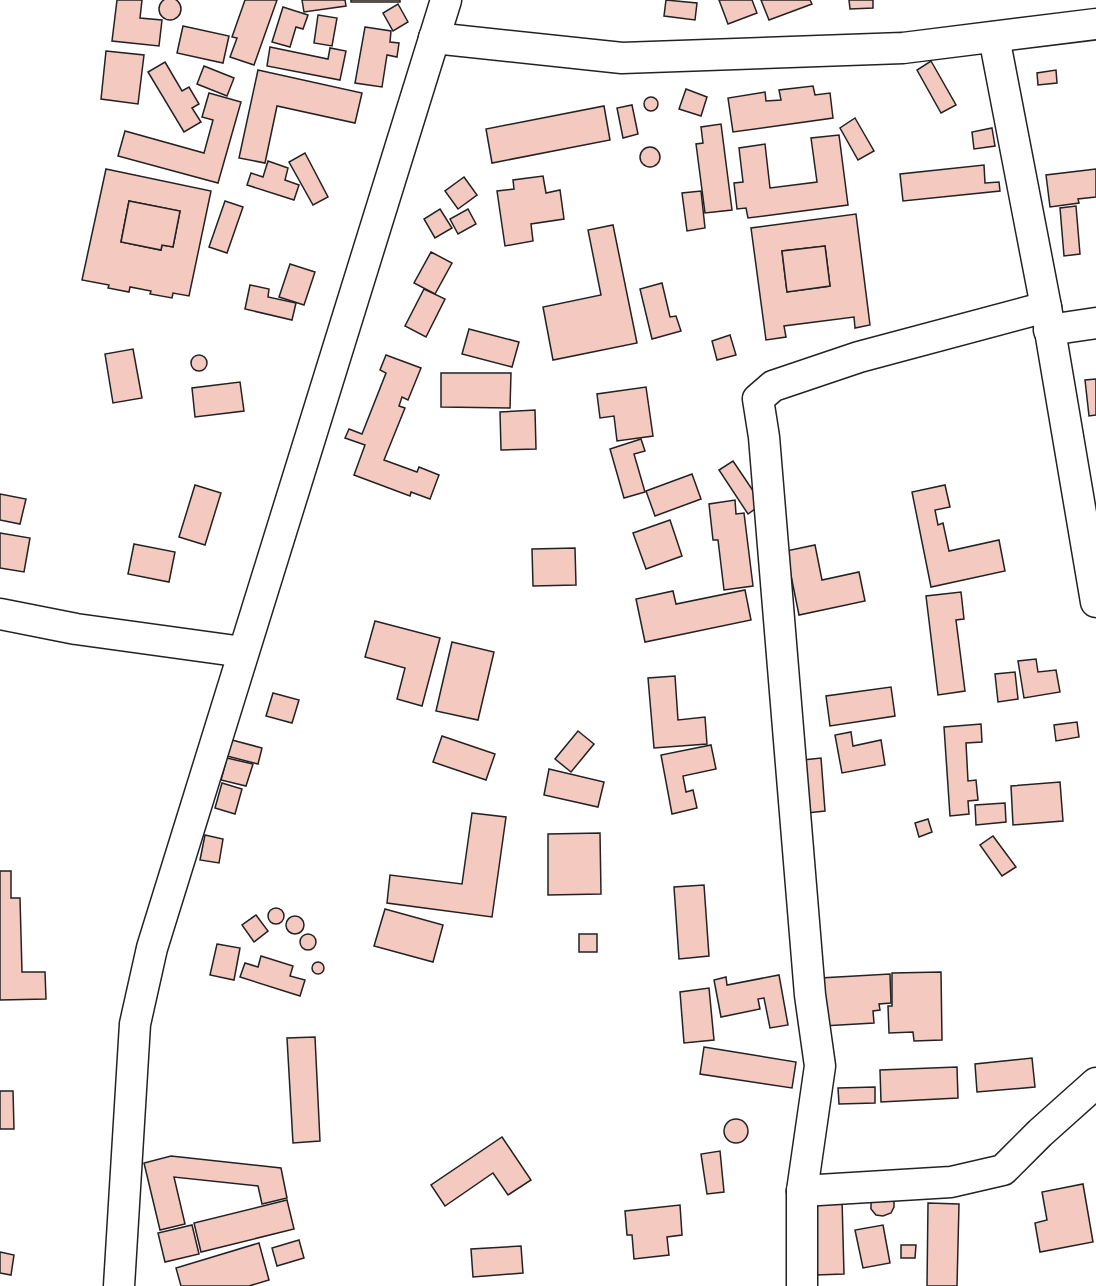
<svg xmlns="http://www.w3.org/2000/svg" width="1096" height="1286" font-family="'PT Sans',sans-serif">
<rect width="100%" height="100%" fill="#fff"/>
<g fill="#f3c9c0" stroke="#222" stroke-width="1.5" fill-rule="evenodd">
<circle cx="170" cy="9" r="11"/>
<polygon points="117,0 142,0 140,18 162,20 159,46 112,41"/>
<polygon points="245,0 277,0 254,65 230,57 237,38 232,37"/>
<polygon points="302,0 345,0 346,6 304,12"/>
<rect x="351" y="0" width="49" height="2"/>
<polygon points="666,0 697,3 695,20 664,16"/>
<polygon points="719,0 752,0 757,13 728,24"/>
<polygon points="761,0 810,0 812,4 769,20"/>
<polygon points="849,0 873,0 873,8 850,9"/>
<polygon points="398,4 408,22 393,31 383,13"/>
<polygon points="283,7 308,15 303,29 296,27 290,47 272,42"/>
<polygon points="318,15 337,18 332,46 314,43"/>
<polygon points="183,26 229,36 223,63 177,53"/>
<polygon points="365,27 391,31 390,42 399,43 397,57 387,55 382,87 355,83"/>
<polygon points="270,47 328,59 330,48 346,51 340,80 267,66"/>
<polygon points="106,51 144,55 138,104 101,99"/>
<polygon points="931,61 956,105 941,113 917,70"/>
<polygon points="165,62 182,91 189,87 199,104 192,108 201,122 184,132 148,72"/>
<polygon points="204,66 234,78 227,96 197,84"/>
<polygon points="258,70 362,93 355,123 277,106 265,163 239,158"/>
<polygon points="1056,70 1057,83 1038,85 1037,73"/>
<polygon points="813,86 815,95 830,93 833,118 733,132 728,98 765,92 766,101 781,100 779,90"/>
<polygon points="686,89 707,97 701,116 679,109"/>
<polygon points="209,93 241,102 218,183 118,156 125,131 204,153 213,120 202,117"/>
<circle cx="651" cy="104" r="7"/>
<polygon points="632,105 638,134 623,138 617,108"/>
<polygon points="604,106 610,140 492,163 486,129"/>
<polygon points="855,118 874,151 858,160 840,128"/>
<polygon points="721,124 732,210 705,213 696,144 703,143 701,127"/>
<polygon points="992,128 995,146 974,149 972,132"/>
<polygon points="839,135 848,205 748,218 746,208 737,209 734,183 743,182 739,148 765,144 770,188 817,182 811,138"/>
<circle cx="650" cy="157" r="10"/>
<polygon points="305,153 328,197 313,205 289,162"/>
<polygon points="268,161 288,168 285,180 299,185 294,200 247,185 251,173 263,177"/>
<polygon points="984,165 985,183 999,182 1000,191 903,201 900,174"/>
<path d="M 106,169 L 211,191 L 189,296 L 173,293 L 172,298 L 150,294 L 151,291 L 130,287 L 129,292 L 108,288 L 109,285 L 82,280 ZM 129,201 L 180,211 L 173,247 L 162,245 L 161,250 L 121,242 Z"/>
<polygon points="1096,169 1096,197 1078,199 1079,203 1050,207 1046,175"/>
<polygon points="543,176 546,193 560,190 564,219 531,224 533,241 505,246 497,191 514,189 513,180"/>
<polygon points="464,177 477,195 458,209 445,191"/>
<polygon points="701,191 705,228 687,231 682,193"/>
<polygon points="129,201 180,211 173,247 162,245 161,250 121,242"/>
<polygon points="225,201 243,207 227,253 209,247"/>
<polygon points="1076,206 1080,254 1064,256 1060,208"/>
<polygon points="440,209 452,228 435,238 424,219"/>
<polygon points="468,209 476,224 458,234 450,219"/>
<path d="M 856,214 L 870,325 L 855,328 L 854,317 L 784,326 L 786,337 L 766,340 L 751,228 ZM 825,246 L 830,286 L 787,292 L 782,251 Z"/>
<polygon points="613,225 637,343 553,360 543,307 601,295 588,230"/>
<polygon points="825,246 830,286 787,292 782,251"/>
<polygon points="431,252 452,263 435,294 414,283"/>
<polygon points="290,264 315,272 304,305 279,297"/>
<polygon points="662,283 670,317 676,316 681,331 652,339 640,289"/>
<polygon points="250,285 269,289 268,297 296,303 292,320 245,309"/>
<polygon points="424,289 445,299 426,337 405,326"/>
<polygon points="469,329 519,342 512,367 462,354"/>
<polygon points="730,335 736,355 717,360 712,341"/>
<polygon points="133,349 142,398 113,403 105,354"/>
<polygon points="386,355 421,368 408,400 402,397 399,406 405,408 384,460 417,472 419,467 439,475 430,499 411,492 410,496 354,475 365,445 345,438 349,429 362,434 386,373 380,370"/>
<circle cx="199" cy="363" r="8"/>
<polygon points="441,373 511,373 510,408 441,407"/>
<polygon points="1096,379 1096,415 1089,416 1085,380"/>
<polygon points="240,382 244,411 195,417 192,388"/>
<polygon points="646,387 653,436 617,441 614,416 600,418 597,394"/>
<polygon points="535,410 536,449 501,450 500,412"/>
<polygon points="641,439 645,451 634,454 645,492 624,498 610,449"/>
<polygon points="733,461 762,504 748,514 719,470"/>
<polygon points="692,474 701,499 655,516 646,491"/>
<polygon points="195,485 221,493 205,545 179,537"/>
<polygon points="945,485 950,507 935,510 938,525 943,523 949,551 999,540 1005,571 931,587 912,492"/>
<polygon points="0,494 26,499 20,524 0,520"/>
<polygon points="735,500 736,514 744,513 753,586 724,590 718,540 713,540 709,504"/>
<polygon points="670,520 682,556 646,569 633,533"/>
<polygon points="0,533 30,538 24,572 0,568"/>
<polygon points="134,544 175,552 169,582 128,574"/>
<polygon points="815,545 822,580 859,572 865,601 799,615 786,551"/>
<polygon points="575,548 576,585 533,586 532,549"/>
<polygon points="745,590 751,620 645,642 636,599 673,591 676,604"/>
<polygon points="961,592 964,619 956,620 965,691 938,695 926,596"/>
<polygon points="375,621 440,638 422,706 397,699 405,668 365,657"/>
<polygon points="452,642 494,652 478,720 436,711"/>
<polygon points="1036,659 1038,672 1056,670 1060,692 1024,698 1018,661"/>
<polygon points="1015,672 1018,699 998,702 995,674"/>
<polygon points="675,676 678,720 705,717 707,744 654,748 648,678"/>
<polygon points="891,687 895,716 830,726 826,696"/>
<polygon points="273,693 299,700 292,723 266,716"/>
<polygon points="1077,722 1079,737 1056,741 1054,725"/>
<polygon points="981,724 982,742 966,743 968,781 976,780 978,800 968,801 969,814 950,816 944,727"/>
<polygon points="578,731 594,744 571,772 555,759"/>
<polygon points="851,732 853,746 881,740 885,765 842,773 835,735"/>
<polygon points="442,736 495,754 486,780 433,762"/>
<polygon points="232,740 262,748 258,764 227,756"/>
<polygon points="711,745 716,769 683,776 686,792 693,790 697,808 672,814 661,755"/>
<polygon points="227,758 253,764 246,786 221,780"/>
<polygon points="821,758 825,811 807,813 803,760"/>
<polygon points="549,769 604,782 598,807 544,795"/>
<polygon points="1060,782 1063,821 1013,825 1011,786"/>
<polygon points="222,783 242,789 235,814 215,808"/>
<polygon points="1005,803 1006,822 976,825 975,805"/>
<polygon points="472,813 506,817 492,917 387,903 390,875 462,884"/>
<polygon points="928,819 932,832 919,837 915,823"/>
<polygon points="600,833 601,894 548,895 548,834"/>
<polygon points="205,835 223,839 219,863 200,860"/>
<polygon points="993,836 1016,867 1002,876 980,845"/>
<polygon points="0,871 11,871 11,898 20,898 22,972 45,972 46,999 0,1000"/>
<polygon points="704,885 709,956 679,959 674,887"/>
<circle cx="276" cy="916" r="8"/>
<polygon points="385,909 443,925 433,962 374,946"/>
<polygon points="256,915 268,931 254,942 242,925"/>
<circle cx="295" cy="925" r="9"/>
<circle cx="308" cy="942" r="8"/>
<rect x="579" y="934" width="18" height="18"/>
<polygon points="217,944 240,948 234,980 210,975"/>
<polygon points="261,956 293,966 290,976 305,980 300,996 240,977 245,963 258,967"/>
<circle cx="318" cy="968" r="6"/>
<polygon points="941,972 942,1040 914,1041 913,1032 889,1033 888,1006 892,1006 892,973"/>
<polygon points="890,974 891,1003 879,1004 880,1010 873,1011 874,1023 823,1026 820,978"/>
<polygon points="779,975 788,1025 770,1028 764,998 758,999 760,1009 721,1017 714,980 726,977 727,985"/>
<polygon points="709,988 714,1040 684,1043 680,992"/>
<polygon points="315,1037 320,1141 293,1143 287,1038"/>
<polygon points="704,1047 796,1062 792,1088 700,1074"/>
<polygon points="1032,1058 1035,1087 977,1092 975,1064"/>
<polygon points="957,1067 958,1098 881,1102 880,1070"/>
<polygon points="875,1087 875,1103 839,1104 838,1088"/>
<polygon points="0,1091 13,1091 14,1129 0,1129"/>
<circle cx="736" cy="1131" r="12"/>
<polygon points="502,1137 531,1180 508,1195 493,1173 445,1206 431,1185"/>
<polygon points="720,1151 724,1192 707,1194 701,1154"/>
<polygon points="171,1156 281,1168 287,1198 262,1204 258,1186 174,1177 185,1224 160,1230 144,1163"/>
<polygon points="1083,1184 1093,1242 1040,1252 1035,1223 1047,1220 1042,1192"/>
<polygon points="842,1199 844,1274 816,1275 814,1200"/>
<polygon points="894,1199 894,1207 891,1213 883,1216 876,1215 871,1209 871,1201"/>
<polygon points="287,1200 294,1229 201,1252 194,1223"/>
<polygon points="928,1203 959,1204 957,1286 927,1286"/>
<polygon points="680,1205 682,1235 667,1237 669,1255 634,1259 632,1235 627,1235 625,1211"/>
<polygon points="192,1225 199,1254 165,1262 158,1233"/>
<polygon points="883,1225 890,1263 863,1268 855,1230"/>
<polygon points="299,1240 304,1258 277,1266 272,1248"/>
<polygon points="259,1243 269,1280 249,1286 181,1286 176,1268"/>
<polygon points="901,1245 916,1245 915,1258 901,1258"/>
<polygon points="521,1246 523,1273 473,1277 471,1249"/>
<polygon points="0,1252 14,1255 11,1275 0,1273"/>
</g>
<g fill="none" stroke-linecap="round" stroke-linejoin="round">
<g stroke="#222" stroke-width="33">
<g id="minor">
<polyline points="994,37 1046,307 1096,602"/>
<polyline points="434,38 622,58 903,48 1096,24"/>
<polyline points="1049,330 1096,323"/>
<polyline points="0,614 76,629 243,652"/>
<polyline points="802,1191 951,1182 1003,1170 1040,1133 1096,1083"/>
<polyline points="119,1286 135,1024 152,948 446,0"/>
<polyline points="802,1286 802,1191 820,1066 810,995 764,437 758,399 773,386 859,357 1046,307"/>
</g>
</g>
<use href="#minor" stroke="#fff" stroke-width="30"/>
</g>
</svg>
